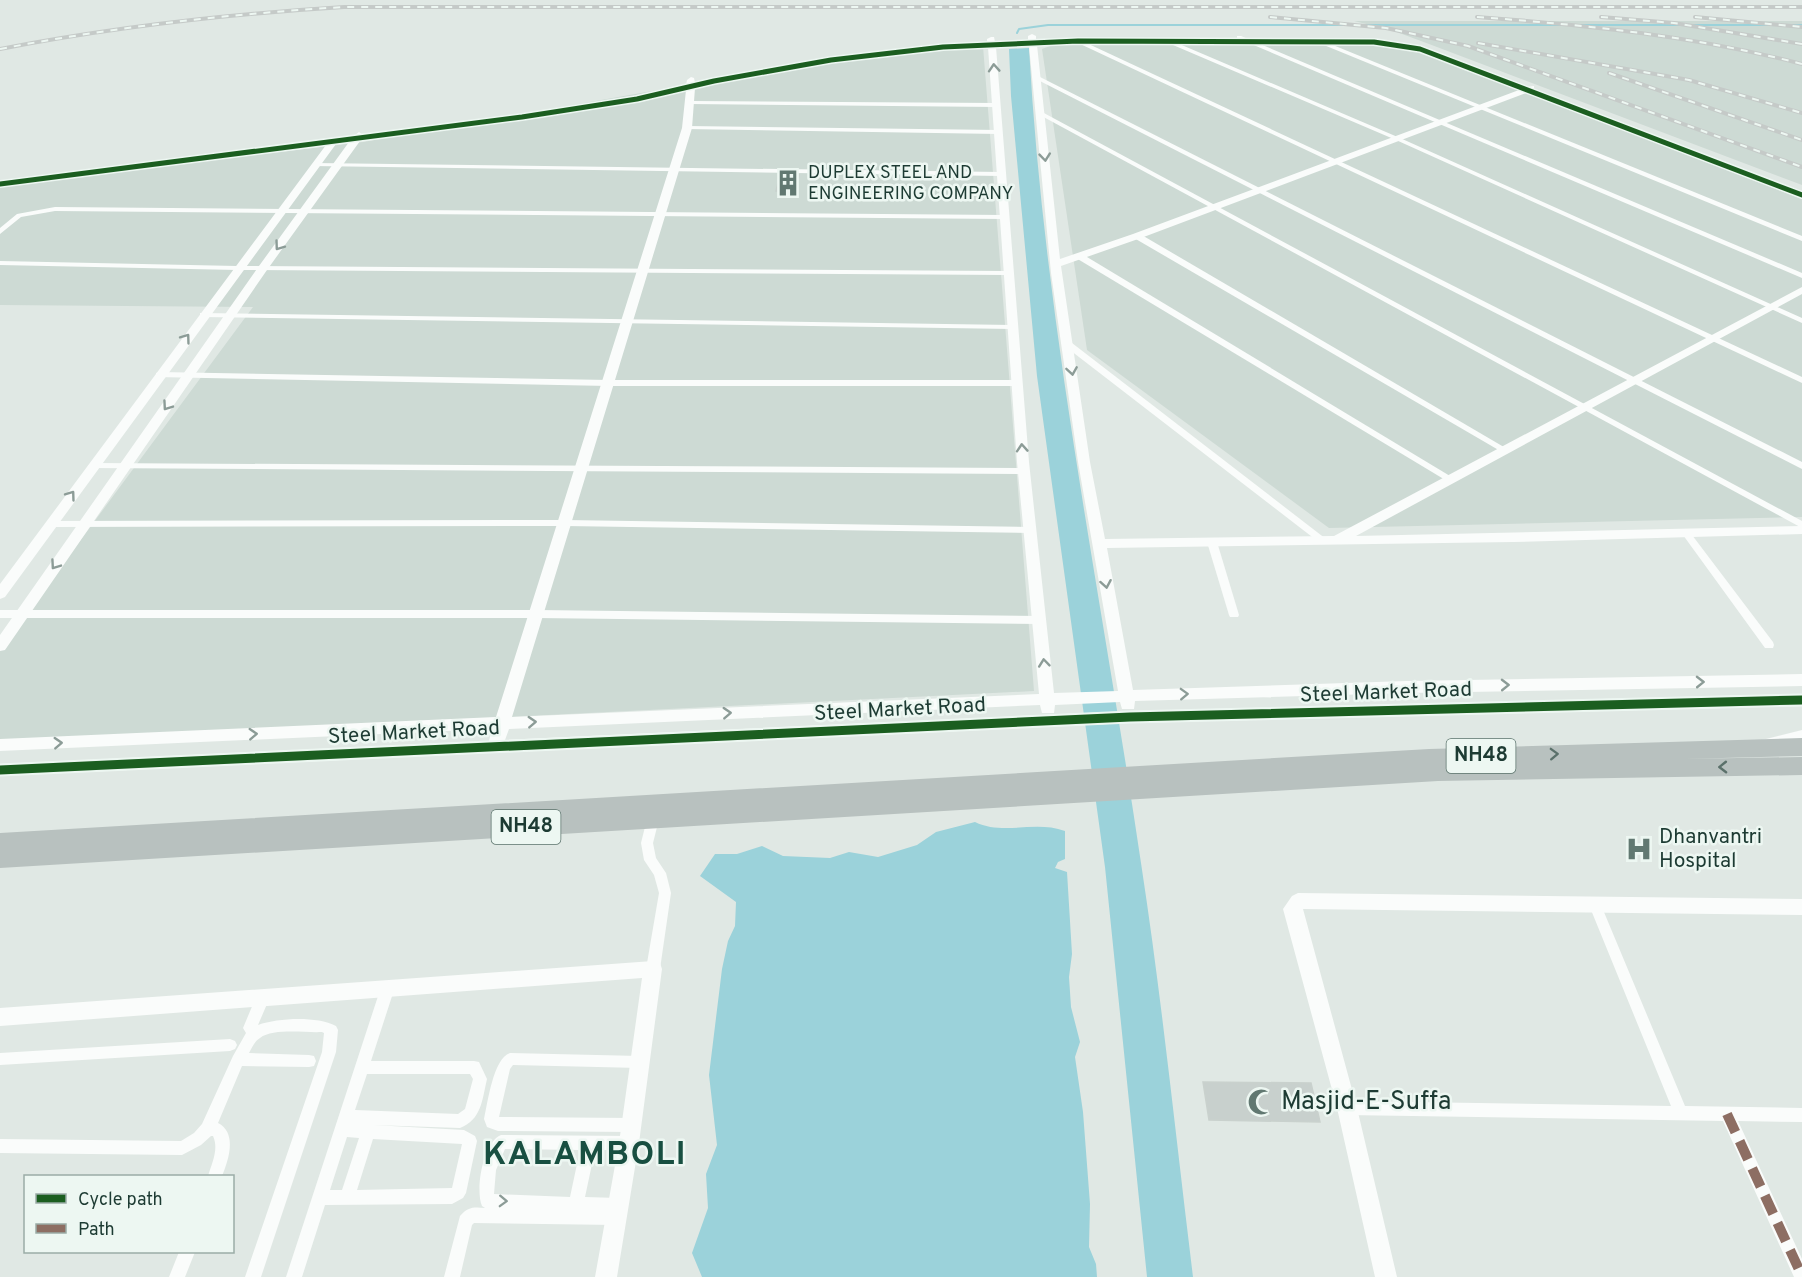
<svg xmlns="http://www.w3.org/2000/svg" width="1802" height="1277" font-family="Overpass,sans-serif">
<rect width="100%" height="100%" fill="#e0e8e4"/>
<g fill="#cddad4">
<polygon points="1354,21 1802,21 1802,185 1429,44 1394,31"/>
<polygon points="1058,43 1383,46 1414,50 1802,199 1802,517 1329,528 1087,350 1042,49"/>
<polygon points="983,46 1034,691 0,742 0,649 253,307 0,305 0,185 363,142 771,70 898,52"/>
</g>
<g fill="#9bd2da">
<path d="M 1029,48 C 1044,322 1101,592 1141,863 C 1162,1000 1176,1139 1193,1277 L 1147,1277 L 1105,867 L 1037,376 L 1011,96 L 1009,49 Z"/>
<path d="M 975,822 C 1004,836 1034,820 1065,831 L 1065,859 L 1058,862 L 1055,868 L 1067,872 L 1072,954 L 1069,977 L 1071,1007 L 1080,1042 L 1075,1057 L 1083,1112 L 1090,1204 L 1089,1247 L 1096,1264 L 1097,1277 L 702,1277 L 692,1253 L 708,1208 L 706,1174 L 717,1145 L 709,1075 L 722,969 L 728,941 L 735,926 L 736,902 L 700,876 L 715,854 L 737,854 L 762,846 L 783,856 L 830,858 L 849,852 L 878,857 L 917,845 L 936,832 Z"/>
</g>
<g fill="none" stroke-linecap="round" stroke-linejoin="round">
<polyline stroke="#9bd2da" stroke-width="2" points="1017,33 1019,29 1048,25 1802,25"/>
</g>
<g fill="#c8d0cd" stroke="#c9d1cd" stroke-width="1.5">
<polygon points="780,175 799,175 796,192 776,191"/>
<polygon points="1203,1082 1311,1083 1320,1122 1209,1120"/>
</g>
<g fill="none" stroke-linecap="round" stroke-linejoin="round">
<g fill="#fafcfb" fill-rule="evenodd">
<polygon points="1237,36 1241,36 1802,273 1802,278 1237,38"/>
<polygon points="1076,40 1080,40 1802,377 1802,383 1076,42"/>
<polygon points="1166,40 1170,40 1400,138 1802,318 1802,323 1396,140 1166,42"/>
<polygon points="1319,41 1323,41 1802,236 1802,241 1319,43"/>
<polygon points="1036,75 1802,462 1802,469 1034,78 1033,77"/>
<polygon points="691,101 997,103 1000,105 997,107 689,104 688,103"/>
<polygon points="1038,112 1042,112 1802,521 1802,528 1038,114"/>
<polygon points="687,126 999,130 1002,132 999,134 685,129 685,127"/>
<polygon points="315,163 1001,172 1004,174 1001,176 313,166 312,165"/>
<polygon points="55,207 1004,215 1008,217 1004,219 55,211 21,217 0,234 0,228 17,214"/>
<polygon points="1134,234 1140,234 1509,450 1508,452 1502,452 1134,238"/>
<polygon points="1076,254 1082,254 1455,479 1453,481 1447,481 1076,258"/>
<polygon points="0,261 237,266 1008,271 1012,273 1008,275 237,270 0,265"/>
<polygon points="200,313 1012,325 1016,327 1012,329 203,317 200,317"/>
<polygon points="1066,343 1072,343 1326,539 1328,541 1326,543 1320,543 1066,347"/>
<polygon points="159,372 609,380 1016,380 1020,383 1016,386 609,386 156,377 156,373"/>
<polygon points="93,463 1024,468 1029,471 1024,474 90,468 88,466"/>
<polygon points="565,520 1030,527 1035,530 1030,533 565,526 50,527 45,524 50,521"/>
<polygon points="1686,530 1689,531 1773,642 1774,645 1773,648 1765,648 1683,535 1681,533 1683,531"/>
<polygon points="1212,539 1217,542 1239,615 1238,617 1230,617 1229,615 1207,542"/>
<polygon points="0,610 537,610 1040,616 1045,620 1040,624 537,618 0,618"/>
<polygon points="653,814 657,816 659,819 653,843 656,858 666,873 671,893 660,969 658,973 653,975 648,973 646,969 659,893 654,875 644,860 641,843 647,819 649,816"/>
<polygon points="1595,900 1599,901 1601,905 1685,1106 1802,1108 1802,1122 1738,1121 1802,1259 1802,1277 1794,1277 1723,1121 1347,1115 1342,1113 1340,1108 1342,1103 1347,1101 1671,1106 1589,905 1591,901"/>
<path d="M 388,981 L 393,983 L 395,987 L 371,1061 L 474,1061 L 479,1062 L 487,1079 C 482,1100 482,1119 460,1128 L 373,1125 L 464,1130 L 475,1136 L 477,1141 L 466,1193 L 463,1198 L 452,1204 L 325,1205 L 302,1277 L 286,1277 L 381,987 L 383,983 ZM 367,1074 L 470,1074 L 473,1079 L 465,1109 L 458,1114 L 355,1110 ZM 347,1137 L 359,1138 L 342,1190 L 330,1190 ZM 373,1139 L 462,1144 L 452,1188 L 357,1190 Z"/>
<path d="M 263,991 L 268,993 L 270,997 L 258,1025 C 279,1018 316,1016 336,1026 L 338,1030 L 336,1052 L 261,1277 L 245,1277 L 322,1052 L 324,1033 L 322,1032 C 305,1033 273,1028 260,1038 C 255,1041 252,1047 249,1053 L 309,1055 L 314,1056 L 316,1061 L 314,1066 L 309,1067 L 242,1066 L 218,1123 C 238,1133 228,1161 222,1176 L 208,1176 C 212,1163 219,1149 213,1136 L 211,1136 L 201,1145 L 182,1155 L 0,1153 L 0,1139 L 181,1141 L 194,1133 L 202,1124 L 233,1056 L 246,1033 L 243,1028 L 256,997 L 258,993 Z"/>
<polygon points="230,1039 235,1041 237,1045 235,1049 230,1051 0,1065 0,1053"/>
<path d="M 510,1053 L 640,1056 L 645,1057 L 647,1062 L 645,1067 L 640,1068 L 513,1065 L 510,1069 L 499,1117 L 631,1118 L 636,1120 L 638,1125 L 636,1130 L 631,1132 L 498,1131 L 487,1127 L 484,1119 C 488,1102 493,1059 510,1053 Z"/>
<path d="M 501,1135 L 629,1136 L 634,1138 L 636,1143 L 634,1148 L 629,1150 L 595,1150 L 585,1197 L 618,1198 L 623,1201 L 626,1206 L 622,1212 L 624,1217 L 621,1222 L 616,1225 L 474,1223 L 472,1225 L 460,1277 L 444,1277 L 460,1216 C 468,1207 473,1207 485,1208 L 482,1206 C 475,1190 483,1142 501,1135 ZM 505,1149 L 580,1150 L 570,1197 L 494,1194 L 496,1170 Z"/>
<polygon points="179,1252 195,1252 185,1277 169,1277"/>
</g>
<g fill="#fafcfb" fill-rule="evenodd">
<path d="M 1032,34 L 1036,36 L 1036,40 L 1374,40 L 1423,47 L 1527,87 L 1534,86 L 1534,90 L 1802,192 L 1802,198 L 1526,93 L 1141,238 L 1061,266 L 1090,462 L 1105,539 L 1334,536 L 1802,287 L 1802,294 L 1356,536 L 1802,526 L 1802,534 L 1513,542 L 1107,548 L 1133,690 L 1407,681 L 1802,674 L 1802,686 L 1407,693 L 1135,701 L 1134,709 L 1122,709 L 1120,702 L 1055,705 L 1054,713 L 1042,713 L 1040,705 L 509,729 L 505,740 L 1130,711 L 1802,694 L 1802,706 L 1130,723 L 0,776 L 0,764 L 489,741 L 492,729 L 0,751 L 0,739 L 496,717 L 682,128 L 686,90 C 579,115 469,127 360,141 L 267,270 L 5,650 L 0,651 L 0,635 L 259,266 L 349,142 L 336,144 L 5,597 L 0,599 L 0,584 L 326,145 L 0,187 L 0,181 L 354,136 L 359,132 L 363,135 C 471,121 580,110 686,85 L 687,80 L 691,77 L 694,78 L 695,83 C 790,61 889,47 987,43 L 987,39 L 991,37 L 994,37 L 995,42 L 1028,41 L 1028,36 ZM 1078,43 L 1374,44 L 1418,51 L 1519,90 L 1133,234 L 1060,259 L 1037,45 ZM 1029,46 L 1051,273 L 1078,462 L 1118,691 L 1054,693 L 1029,462 L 996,47 ZM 988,47 L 1017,462 L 1039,694 L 512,717 L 692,128 L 695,88 C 790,66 890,52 988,47 Z"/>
<polygon points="1802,730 1802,742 1768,750 1762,748 1760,744 1762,740"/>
<polygon points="1298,893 1802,899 1802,915 1303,909 1357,1108 1397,1277 1375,1277 1337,1108 1283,909 1292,896"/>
<polygon points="653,961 660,963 662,969 639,1143 617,1277 595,1277 619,1143 642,978 0,1026 0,1008"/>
</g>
<polygon fill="#b8c1bf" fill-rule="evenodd" points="1802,738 1802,756 1683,759 1802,757 1802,775 1438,781 0,868 0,833 1429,749"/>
<g stroke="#c5cac8" stroke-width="4">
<g id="rail">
<polyline points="1270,17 1386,28 1468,46 1802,167"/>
<path d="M 1477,17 C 1587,25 1695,36 1802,64"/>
<polyline points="1601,17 1674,23 1802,44"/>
<polyline points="1695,17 1802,27"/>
<polyline points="1478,43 1689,80 1802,113"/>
<path d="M 0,49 C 114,27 228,14 344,7 L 1802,7"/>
<polyline points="1609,73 1802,140"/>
</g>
</g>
<use href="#rail" stroke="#edf7f2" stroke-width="2" stroke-dasharray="7" stroke-linecap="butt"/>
<polyline stroke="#8d6e63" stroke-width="10" stroke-dasharray="20 10" stroke-linecap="butt" points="1727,1114 1802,1276"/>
<g stroke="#edf7f2" stroke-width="8">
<polyline id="cycleway-far1" points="0,184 522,117 637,99 714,81 831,60 943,47 1078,41 1374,42 1420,49 1802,195"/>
</g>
<g stroke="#edf7f2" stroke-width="13">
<polyline id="cycleway" points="0,770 1130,717 1802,700"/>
</g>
<use href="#cycleway-far1" stroke="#1b5e20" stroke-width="5"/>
<use href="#cycleway" stroke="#1b5e20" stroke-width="9"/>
</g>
<defs><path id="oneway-chevron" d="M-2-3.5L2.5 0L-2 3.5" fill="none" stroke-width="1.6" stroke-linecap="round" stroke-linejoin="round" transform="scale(1.5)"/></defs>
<g stroke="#8c9c97">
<use href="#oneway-chevron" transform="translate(994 68) rotate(-94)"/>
<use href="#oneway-chevron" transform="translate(1045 157) rotate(84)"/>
<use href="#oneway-chevron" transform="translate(279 246) rotate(126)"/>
<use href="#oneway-chevron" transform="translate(186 338) rotate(-54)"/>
<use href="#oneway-chevron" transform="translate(1072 371) rotate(81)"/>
<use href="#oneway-chevron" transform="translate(167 406) rotate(125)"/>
<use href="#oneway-chevron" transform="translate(1022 448) rotate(-94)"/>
<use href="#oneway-chevron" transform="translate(71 495) rotate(-54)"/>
<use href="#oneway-chevron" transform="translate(55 565) rotate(125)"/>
<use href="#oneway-chevron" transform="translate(1106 584) rotate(80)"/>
<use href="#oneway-chevron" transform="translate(1044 663) rotate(-96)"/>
<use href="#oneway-chevron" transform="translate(1700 682) rotate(-1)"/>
<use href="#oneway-chevron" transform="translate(1505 685) rotate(-1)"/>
<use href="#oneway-chevron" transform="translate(1184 694) rotate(-2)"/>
<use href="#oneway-chevron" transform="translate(727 713) rotate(-3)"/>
<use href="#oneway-chevron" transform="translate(532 722) rotate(-3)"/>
<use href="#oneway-chevron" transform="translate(253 734) rotate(-3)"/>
<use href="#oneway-chevron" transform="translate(58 743) rotate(-3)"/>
<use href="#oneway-chevron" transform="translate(503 1201) rotate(2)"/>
</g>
<g stroke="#5b716b">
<use href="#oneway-chevron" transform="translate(1554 754) rotate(-2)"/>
<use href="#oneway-chevron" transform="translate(1723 767) rotate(179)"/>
</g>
<defs>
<g id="building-bare" transform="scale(2.07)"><path d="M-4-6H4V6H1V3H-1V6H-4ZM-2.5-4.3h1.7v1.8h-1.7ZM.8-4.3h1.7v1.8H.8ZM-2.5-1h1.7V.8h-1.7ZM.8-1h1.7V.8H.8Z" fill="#617871" stroke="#edf7f2" stroke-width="2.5" paint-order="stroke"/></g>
<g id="hospital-bare" transform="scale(2.07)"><path d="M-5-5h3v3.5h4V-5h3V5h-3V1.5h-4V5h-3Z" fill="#617871" stroke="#edf7f2" stroke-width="2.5" paint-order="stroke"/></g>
<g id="mosque-bare" transform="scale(2.07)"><path d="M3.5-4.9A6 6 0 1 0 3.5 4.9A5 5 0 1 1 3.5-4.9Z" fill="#617871" stroke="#edf7f2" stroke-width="2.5" paint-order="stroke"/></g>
</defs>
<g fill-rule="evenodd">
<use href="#building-bare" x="788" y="183"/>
<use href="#hospital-bare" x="1639" y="849"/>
<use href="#mosque-bare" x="1261" y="1102"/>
</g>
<g text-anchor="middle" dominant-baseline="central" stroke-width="5" stroke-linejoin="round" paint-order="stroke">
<g font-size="18" fill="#1d3b33" stroke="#edf7f2" text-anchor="start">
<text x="808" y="173">DUPLEX STEEL AND<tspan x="808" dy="21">ENGINEERING COMPANY</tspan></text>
</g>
<g fill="#edf7f2" stroke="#5b736c" stroke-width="1.5">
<rect x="1446.5" y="739" width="69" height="34" rx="4.5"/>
<rect x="491.5" y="810" width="69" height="34" rx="4.5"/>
</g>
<g font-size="20" font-weight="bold" fill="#1d3b33">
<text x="1481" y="756">NH48</text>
<text x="526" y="827">NH48</text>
</g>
<g font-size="21" fill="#1d3b33" stroke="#edf7f2">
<text transform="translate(1386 693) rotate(-2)">Steel Market Road</text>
<text transform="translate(900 710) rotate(-3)">Steel Market Road</text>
<text transform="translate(414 733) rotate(-3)">Steel Market Road</text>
</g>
<g font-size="21" fill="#1d3b33" stroke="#edf7f2" text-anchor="start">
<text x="1659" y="837">Dhanvantri<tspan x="1659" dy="24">Hospital</tspan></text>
</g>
<g font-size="26" fill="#1d3b33" stroke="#edf7f2" text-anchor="start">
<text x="1281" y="1102">Masjid-E-Suffa</text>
</g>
<g font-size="33" font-weight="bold" letter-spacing="1.5" fill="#184f41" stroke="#edf7f2">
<text x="585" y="1156">KALAMBOLI</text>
</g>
</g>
<rect x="24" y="1175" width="210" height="78" fill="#edf7f2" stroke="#9aaca6" stroke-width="1.5"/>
<rect x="36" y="1194" width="30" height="9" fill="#1b5e20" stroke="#9aaca6" stroke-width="1.5"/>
<text x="78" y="1205" font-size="18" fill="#1d3b33">Cycle path</text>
<rect x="36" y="1224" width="30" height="9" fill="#8d6e63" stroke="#9aaca6" stroke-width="1.5"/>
<text x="78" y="1235" font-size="18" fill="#1d3b33">Path</text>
</svg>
